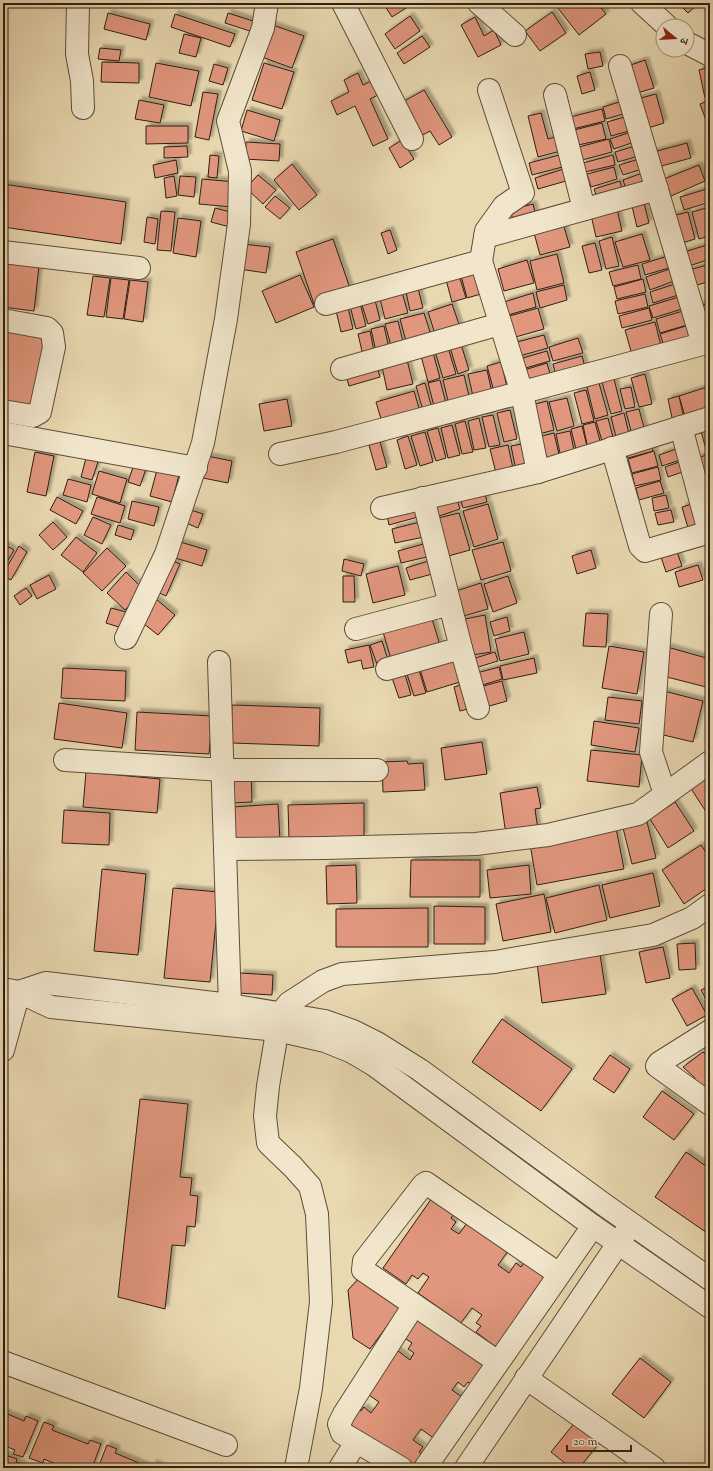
<svg xmlns="http://www.w3.org/2000/svg" width="713" height="1471" font-family="'Sorts Mill Goudy','Noto Serif Devanagari',serif">
<defs>
<filter id="shadow"><feDropShadow dx="3.5" dy="-3.5" stdDeviation="1" flood-color="#0004"/></filter>
</defs>
<rect width="100%" height="100%" fill="#e9d9b1"/>
<filter id="stains"><feTurbulence type="fractalNoise" baseFrequency=".005" numOctaves="4"/><feColorMatrix values="0 0 0 0 .2 0 0 0 0 .09 0 0 0 0 .02 0 0 0 .5 -.17"/></filter>
<radialGradient id="worn" r=".72"><stop offset=".6" stop-color="#630" stop-opacity="0"/><stop offset="1" stop-color="#630" stop-opacity=".3"/></radialGradient>
<g fill="#e1977e" stroke="#2f1e13" filter="url(#shadow)">
<polygon points="383,3 403,3 406,8 392,17"/>
<polygon points="562,3 597,3 606,14 579,35 557,7"/>
<polygon points="678,3 699,3 688,13"/>
<polygon points="552,12 566,33 540,51 525,31"/>
<polygon points="108,13 150,24 146,40 104,29"/>
<polygon points="228,13 256,22 253,32 225,23"/>
<polygon points="175,14 235,34 230,47 171,27"/>
<polygon points="410,16 420,31 395,49 385,34"/>
<polygon points="475,17 484,36 494,30 501,45 478,57 461,25"/>
<polygon points="270,24 304,36 292,68 259,56"/>
<polygon points="184,34 201,38 196,57 179,53"/>
<polygon points="422,36 430,47 404,64 397,53"/>
<polygon points="100,48 121,50 119,61 98,59"/>
<polygon points="600,52 603,66 588,69 585,54"/>
<polygon points="645,60 654,88 634,94 625,67"/>
<polygon points="102,62 139,63 139,83 101,82"/>
<polygon points="156,63 199,71 191,106 149,97"/>
<polygon points="264,63 294,72 282,109 252,100"/>
<polygon points="214,64 228,68 223,85 209,81"/>
<polygon points="710,67 710,97 705,98 699,70"/>
<polygon points="590,72 595,90 582,94 577,76"/>
<polygon points="358,73 363,85 375,79 382,93 370,99 388,139 373,146 355,106 337,115 331,101 349,92 344,80"/>
<polygon points="424,90 452,137 439,145 430,131 419,137 399,104"/>
<polygon points="203,92 218,94 209,140 195,137"/>
<polygon points="656,94 664,123 645,129 637,99"/>
<polygon points="629,99 633,111 606,119 603,107"/>
<polygon points="139,100 164,105 160,123 135,119"/>
<polygon points="710,100 710,131 700,104"/>
<polygon points="602,109 605,121 573,129 570,117"/>
<polygon points="247,110 280,120 274,141 241,131"/>
<polygon points="541,113 548,139 558,136 561,151 538,157 528,116"/>
<polygon points="632,115 636,129 611,136 607,122"/>
<polygon points="602,123 606,139 578,145 574,130"/>
<polygon points="146,126 188,126 188,143 146,144"/>
<polygon points="637,130 640,140 614,149 610,139"/>
<polygon points="609,139 612,152 582,160 579,147"/>
<polygon points="402,140 414,159 400,168 389,148"/>
<polygon points="246,142 280,144 279,161 245,159"/>
<polygon points="687,143 691,158 654,168 650,153"/>
<polygon points="642,144 645,154 618,162 615,152"/>
<polygon points="187,146 188,157 164,158 164,147"/>
<polygon points="567,153 570,165 532,175 529,163"/>
<polygon points="210,155 219,156 217,178 208,177"/>
<polygon points="613,155 615,165 585,172 583,163"/>
<polygon points="646,157 649,167 623,175 619,165"/>
<polygon points="176,160 178,173 155,178 153,165"/>
<polygon points="292,164 317,195 299,210 274,180"/>
<polygon points="699,165 705,181 671,196 664,179"/>
<polygon points="570,167 573,179 538,189 535,178"/>
<polygon points="614,167 617,179 591,187 587,174"/>
<polygon points="648,171 653,187 628,195 623,180"/>
<polygon points="258,175 276,190 263,204 246,188"/>
<polygon points="174,176 177,196 166,198 164,178"/>
<polygon points="180,176 196,177 194,197 178,195"/>
<polygon points="202,179 235,182 232,207 199,204"/>
<polygon points="620,181 623,193 598,201 594,189"/>
<polygon points="3,184 126,202 121,244 3,227"/>
<polygon points="710,188 710,202 684,210 680,197"/>
<polygon points="275,196 290,208 280,219 265,207"/>
<polygon points="644,203 649,223 637,227 632,206"/>
<polygon points="533,204 537,220 515,226 510,210"/>
<polygon points="710,207 710,236 699,239 692,212"/>
<polygon points="215,208 234,213 230,227 211,222"/>
<polygon points="617,209 622,231 596,237 591,215"/>
<polygon points="161,211 175,212 171,251 157,250"/>
<polygon points="688,212 695,239 679,244 672,216"/>
<polygon points="147,217 158,219 155,244 144,242"/>
<polygon points="178,218 201,221 196,257 173,253"/>
<polygon points="562,220 570,247 540,255 533,229"/>
<polygon points="390,230 397,250 388,254 381,233"/>
<polygon points="642,234 650,260 623,267 615,242"/>
<polygon points="612,237 619,266 606,269 599,241"/>
<polygon points="333,239 351,291 314,304 296,252"/>
<polygon points="595,243 602,270 589,273 582,246"/>
<polygon points="242,244 270,247 266,273 239,269"/>
<polygon points="707,245 710,253 710,259 686,267 681,253"/>
<polygon points="557,254 564,283 537,290 530,261"/>
<polygon points="668,256 672,267 645,275 642,264"/>
<polygon points="527,260 534,283 504,291 498,269"/>
<polygon points="3,261 39,266 34,311 3,307"/>
<polygon points="710,264 710,281 691,287 686,271"/>
<polygon points="638,265 641,279 613,286 609,272"/>
<polygon points="474,268 481,294 467,298 460,272"/>
<polygon points="670,269 674,281 650,290 646,277"/>
<polygon points="458,272 466,298 452,302 445,276"/>
<polygon points="300,275 314,307 276,323 262,291"/>
<polygon points="93,276 110,278 104,317 87,315"/>
<polygon points="111,278 129,280 123,319 106,317"/>
<polygon points="643,279 646,292 617,299 614,287"/>
<polygon points="130,280 148,282 143,322 124,319"/>
<polygon points="417,284 423,308 410,311 405,287"/>
<polygon points="675,284 678,295 653,303 650,292"/>
<polygon points="564,285 567,300 540,308 536,292"/>
<polygon points="401,289 408,313 385,319 379,295"/>
<polygon points="533,293 536,307 508,315 504,302"/>
<polygon points="645,294 648,307 618,314 615,301"/>
<polygon points="374,296 380,320 368,324 360,299"/>
<polygon points="679,297 682,309 653,318 649,306"/>
<polygon points="359,299 366,326 356,329 349,302"/>
<polygon points="347,303 353,329 341,332 335,306"/>
<polygon points="710,303 710,316 699,319 695,307"/>
<polygon points="452,304 461,330 436,337 428,312"/>
<polygon points="538,308 544,329 512,338 506,317"/>
<polygon points="649,308 652,320 622,328 619,316"/>
<polygon points="683,311 687,325 660,333 656,319"/>
<polygon points="424,313 432,338 407,345 400,319"/>
<polygon points="398,321 405,350 393,353 385,324"/>
<polygon points="655,322 662,350 633,358 625,330"/>
<polygon points="689,325 693,340 665,349 660,334"/>
<polygon points="3,326 49,334 37,412 3,406"/>
<polygon points="384,326 390,353 377,356 371,329"/>
<polygon points="370,331 375,357 364,360 358,334"/>
<polygon points="544,335 548,348 516,357 513,343"/>
<polygon points="578,338 583,353 553,361 549,347"/>
<polygon points="460,341 469,370 458,374 449,344"/>
<polygon points="447,344 456,374 443,378 434,348"/>
<polygon points="432,349 440,378 428,382 420,352"/>
<polygon points="547,351 550,361 522,369 519,359"/>
<polygon points="406,356 413,384 387,390 381,362"/>
<polygon points="582,356 586,371 557,379 553,364"/>
<polygon points="501,362 508,391 495,395 487,366"/>
<polygon points="376,363 380,377 349,386 345,372"/>
<polygon points="547,363 551,377 525,385 521,371"/>
<polygon points="487,370 493,397 474,401 468,374"/>
<polygon points="645,374 652,404 639,407 631,378"/>
<polygon points="464,375 470,400 449,405 443,380"/>
<polygon points="614,379 622,411 611,414 602,382"/>
<polygon points="440,380 447,407 435,410 428,383"/>
<polygon points="425,383 433,412 424,414 416,386"/>
<polygon points="599,383 608,415 595,419 587,387"/>
<polygon points="631,387 635,407 625,409 620,389"/>
<polygon points="707,387 710,397 710,416 687,423 679,396"/>
<polygon points="586,390 594,421 582,424 574,393"/>
<polygon points="414,391 421,415 383,426 376,402"/>
<polygon points="679,396 685,424 674,427 668,399"/>
<polygon points="567,398 574,426 557,431 549,402"/>
<polygon points="287,399 292,426 264,431 259,404"/>
<polygon points="547,401 554,430 539,434 532,405"/>
<polygon points="639,409 646,435 633,438 626,412"/>
<polygon points="510,410 517,439 504,442 497,413"/>
<polygon points="624,413 630,438 617,441 611,417"/>
<polygon points="493,415 500,445 489,447 482,417"/>
<polygon points="479,418 486,448 474,450 468,421"/>
<polygon points="608,418 614,441 603,444 596,421"/>
<polygon points="465,421 473,452 462,454 455,424"/>
<polygon points="710,421 710,452 707,453 699,424"/>
<polygon points="595,422 601,445 588,449 583,425"/>
<polygon points="452,425 460,455 448,458 441,428"/>
<polygon points="582,426 588,450 577,453 571,429"/>
<polygon points="438,428 446,458 436,461 427,431"/>
<polygon points="570,431 575,455 561,458 556,434"/>
<polygon points="425,432 433,462 420,466 411,436"/>
<polygon points="554,433 560,459 544,463 538,437"/>
<polygon points="408,436 417,465 405,469 397,440"/>
<polygon points="650,437 653,451 628,458 624,445"/>
<polygon points="380,442 387,467 376,470 369,445"/>
<polygon points="527,443 534,471 517,475 511,446"/>
<polygon points="508,445 514,473 497,477 490,449"/>
<polygon points="682,447 686,458 662,466 659,455"/>
<polygon points="654,451 658,466 632,473 628,459"/>
<polygon points="35,452 54,456 46,496 27,492"/>
<polygon points="710,454 710,474 702,476 697,458"/>
<polygon points="202,455 232,461 228,483 198,477"/>
<polygon points="86,458 98,462 92,480 81,477"/>
<polygon points="688,459 691,469 668,477 665,467"/>
<polygon points="134,464 146,469 140,486 128,482"/>
<polygon points="158,466 180,471 172,502 150,496"/>
<polygon points="658,467 661,480 635,486 632,474"/>
<polygon points="99,471 127,479 120,503 92,494"/>
<polygon points="68,479 91,485 87,502 63,495"/>
<polygon points="660,481 664,493 639,500 636,488"/>
<polygon points="483,486 487,502 463,508 459,493"/>
<polygon points="455,494 460,509 436,517 432,502"/>
<polygon points="666,495 669,508 654,511 652,498"/>
<polygon points="57,497 83,511 76,524 50,510"/>
<polygon points="97,497 125,506 120,523 91,514"/>
<polygon points="132,501 159,507 154,526 128,519"/>
<polygon points="415,502 418,517 389,525 386,510"/>
<polygon points="696,503 704,531 690,535 682,507"/>
<polygon points="488,504 498,539 474,547 463,511"/>
<polygon points="191,510 203,514 198,528 186,523"/>
<polygon points="671,510 674,522 658,525 655,513"/>
<polygon points="459,513 470,550 441,558 430,520"/>
<polygon points="93,517 111,525 102,544 84,535"/>
<polygon points="53,522 67,537 53,550 39,535"/>
<polygon points="420,522 424,537 395,543 392,529"/>
<polygon points="118,525 134,530 131,540 115,535"/>
<polygon points="76,537 97,553 83,572 61,555"/>
<polygon points="177,541 207,550 202,566 172,557"/>
<polygon points="503,542 511,571 481,580 472,550"/>
<polygon points="427,543 431,556 401,563 398,551"/>
<polygon points="3,544 14,550 3,569"/>
<polygon points="19,546 27,552 11,580 3,576 3,574"/>
<polygon points="107,548 126,566 102,591 83,573"/>
<polygon points="676,549 682,566 666,572 660,554"/>
<polygon points="591,550 596,568 577,574 572,556"/>
<polygon points="344,559 364,564 361,576 342,571"/>
<polygon points="170,560 180,564 166,596 155,591"/>
<polygon points="432,560 436,573 410,580 406,568"/>
<polygon points="698,565 703,580 679,587 675,572"/>
<polygon points="398,566 405,595 373,603 366,574"/>
<polygon points="126,572 144,590 125,610 107,593"/>
<polygon points="49,575 56,589 37,599 30,585"/>
<polygon points="343,576 354,576 355,602 343,602"/>
<polygon points="508,576 517,603 493,612 484,584"/>
<polygon points="481,583 488,609 460,617 453,592"/>
<polygon points="26,588 32,596 20,605 14,596"/>
<polygon points="156,599 175,615 158,635 139,620"/>
<polygon points="111,608 126,612 122,628 106,623"/>
<polygon points="586,613 608,614 606,647 583,646"/>
<polygon points="485,615 491,652 466,656 460,620"/>
<polygon points="507,617 510,631 494,636 490,622"/>
<polygon points="432,619 440,645 391,659 383,632"/>
<polygon points="524,632 529,654 500,661 495,639"/>
<polygon points="382,641 388,660 377,664 370,645"/>
<polygon points="369,645 374,667 363,669 361,660 348,663 345,650"/>
<polygon points="609,646 644,652 637,694 602,688"/>
<polygon points="667,647 710,659 710,688 659,675"/>
<polygon points="495,652 498,661 475,668 472,659"/>
<polygon points="453,656 460,682 427,692 419,666"/>
<polygon points="534,658 537,673 503,680 500,666"/>
<polygon points="418,667 426,693 414,696 406,671"/>
<polygon points="499,667 502,679 476,687 473,674"/>
<polygon points="63,668 126,671 125,701 61,698"/>
<polygon points="404,671 411,695 399,698 391,675"/>
<polygon points="502,681 507,701 486,707 480,687"/>
<polygon points="468,683 475,707 460,711 454,687"/>
<polygon points="664,691 703,701 693,742 655,733"/>
<polygon points="608,697 642,701 639,724 605,720"/>
<polygon points="59,703 127,713 122,748 54,739"/>
<polygon points="232,705 320,708 319,746 231,743"/>
<polygon points="137,712 212,716 209,754 135,750"/>
<polygon points="594,721 639,728 635,752 591,745"/>
<polygon points="482,742 487,774 445,780 441,748"/>
<polygon points="591,750 642,755 639,787 587,781"/>
<polygon points="407,761 408,764 423,763 425,790 383,792 382,762"/>
<polygon points="86,772 160,779 157,813 83,807"/>
<polygon points="251,773 252,802 232,803 231,774"/>
<polygon points="710,774 710,818 690,787"/>
<polygon points="537,787 541,808 535,809 538,830 506,835 500,793"/>
<polygon points="675,802 694,831 668,848 650,819"/>
<polygon points="364,803 364,837 289,839 288,805"/>
<polygon points="278,804 280,840 234,843 232,807"/>
<polygon points="64,810 110,813 109,845 62,843"/>
<polygon points="647,822 656,858 632,864 623,828"/>
<polygon points="616,828 624,869 537,885 530,844"/>
<polygon points="701,845 710,859 710,886 684,904 662,870"/>
<polygon points="411,860 480,860 480,897 410,897"/>
<polygon points="356,865 357,903 327,904 326,866"/>
<polygon points="529,865 531,894 490,898 487,870"/>
<polygon points="102,869 146,874 138,955 94,951"/>
<polygon points="653,873 660,906 610,918 602,885"/>
<polygon points="599,885 607,920 555,933 546,898"/>
<polygon points="173,888 219,892 210,982 164,978"/>
<polygon points="544,894 551,932 503,941 496,904"/>
<polygon points="434,906 485,907 485,944 434,944"/>
<polygon points="428,908 428,947 336,947 336,909"/>
<polygon points="695,943 696,969 679,970 677,944"/>
<polygon points="663,947 670,978 646,983 639,952"/>
<polygon points="600,954 606,994 542,1003 537,963"/>
<polygon points="240,973 273,975 272,995 238,993"/>
<polygon points="710,986 710,1007 701,990"/>
<polygon points="692,988 707,1015 687,1026 672,999"/>
<polygon points="502,1019 572,1069 541,1111 472,1062"/>
<polygon points="703,1052 710,1059 710,1091 691,1083 695,1078 683,1067"/>
<polygon points="610,1055 630,1069 614,1093 593,1079"/>
<polygon points="662,1091 694,1114 674,1140 643,1117"/>
<polygon points="140,1099 188,1104 180,1177 192,1178 190,1195 198,1196 195,1227 187,1226 185,1246 172,1245 165,1309 118,1297"/>
<polygon points="686,1152 710,1169 710,1235 655,1197"/>
<polygon points="434,1195 456,1210 451,1218 456,1222 451,1229 459,1234 470,1219 511,1247 498,1265 509,1273 516,1263 521,1267 527,1259 549,1275 497,1348 476,1332 481,1326 476,1323 482,1315 472,1308 461,1323 418,1293 429,1277 423,1273 418,1279 412,1275 406,1284 383,1268"/>
<polygon points="364,1273 404,1303 370,1349 353,1338 348,1290"/>
<polygon points="420,1314 492,1366 476,1387 468,1382 464,1387 458,1382 452,1390 468,1401 439,1442 421,1429 413,1440 423,1447 419,1452 427,1458 419,1468 412,1468 347,1422 356,1408 361,1411 364,1407 371,1413 379,1402 363,1391 394,1348 410,1360 414,1353 408,1349 412,1343 403,1337"/>
<polygon points="640,1358 671,1382 644,1418 612,1394"/>
<polygon points="3,1412 24,1421 26,1416 38,1421 23,1457 13,1454 15,1450 3,1445"/>
<polygon points="576,1421 601,1441 579,1468 571,1468 551,1452"/>
<polygon points="44,1422 54,1426 52,1430 88,1444 90,1440 101,1444 92,1468 65,1468 44,1459 43,1463 29,1458"/>
<polygon points="107,1445 117,1449 115,1453 151,1468 153,1463 164,1468 98,1468"/>
<polygon points="3,1454 17,1459 16,1462 23,1465 21,1468 3,1468"/>
</g>
<g fill="none" stroke-linecap="round" stroke-linejoin="round">
<g stroke="#5e4d3a" stroke-width="24">
<g id="minor">
<polyline points="78,3 77,54 82,81 83,108"/>
<polyline points="343,3 412,139"/>
<polyline points="479,3 515,35"/>
<polyline points="642,3 667,26"/>
<polyline points="687,43 710,55"/>
<polyline points="620,66 703,344"/>
<polyline points="555,95 584,209"/>
<polyline points="485,237 657,189"/>
<polyline points="3,252 139,268"/>
<polyline points="481,261 486,231 504,206 523,193 489,90"/>
<polyline points="326,304 481,261 522,393 538,472"/>
<polyline points="3,320 47,328 52,333 54,347 40,412 33,416 3,411"/>
<polyline points="342,369 500,324"/>
<polyline points="681,427 709,532"/>
<polyline points="3,433 196,468"/>
<polyline points="612,448 640,546 645,551 710,532"/>
<polyline points="280,454 336,442 710,342"/>
<polyline points="423,498 461,648 478,708"/>
<polyline points="382,508 538,472 710,418"/>
<polyline points="661,614 651,752 665,794"/>
<polyline points="356,629 450,604"/>
<polyline points="126,638 166,554 203,443 226,319 239,224 240,171 228,121 263,28 267,3"/>
<polyline points="219,662 230,1005"/>
<polyline points="387,669 461,648"/>
<polyline points="65,760 223,770 377,770"/>
<polyline points="225,849 324,848 476,844 548,835 638,814 710,762"/>
<polyline points="3,989 19,992 51,1007 277,1030 325,1041 352,1052 374,1065 593,1226 710,1307"/>
<polyline points="19,992 46,983 230,1005 325,1021 353,1031 377,1043 420,1070 606,1206 710,1279"/>
<polyline points="710,1031 659,1063 657,1066 710,1104"/>
<polyline points="3,1050 19,992"/>
<polyline points="3,1362 226,1445"/>
<polyline points="498,1362 363,1270 364,1261 423,1185 426,1183 559,1274"/>
<polyline points="526,1378 654,1468"/>
<polyline points="296,1468 311,1388 321,1302 317,1214 310,1186 293,1167 268,1143 265,1116 268,1086 280,1014 289,1003 323,981 342,974 495,962 653,935 692,918 710,905"/>
<polyline points="340,1468 356,1442"/>
<polyline points="401,1468 342,1433 339,1424 344,1414 414,1305"/>
<polyline points="425,1468 593,1226"/>
<polyline points="466,1468 626,1232"/>
</g>
</g>
<use href="#minor" stroke="#f1e6cc" stroke-width="22"/>
</g>
<rect width="713" height="1471" fill="none" stroke="#e9d9b1" stroke-width="16"/>
<rect x="4" y="4" width="705" height="1463" fill="none" stroke="#2f1e13" stroke-width="2"/>
<rect x="8" y="8" width="697" height="1455" fill="none" stroke="#2f1e13"/>
<g transform="translate(675 38) rotate(108)"><circle r="19" fill="#f1e6cc" stroke="#a39682"/>
<path d="M0-3L7 15L0 10L-7 15Z" fill="#8f2418"/>
<text y="-6" font-size="11" font-weight="bold" text-anchor="middle" fill="#2f1e13">उ</text>
</g>
<path d="M567 1445v6h64v-6" fill="none" stroke="#2f1e13" stroke-width="2"/>
<text x="573" y="1445" font-size="12" fill="#2f1e13" stroke="#f1e6cc" stroke-width="3" paint-order="stroke">20 m</text>
<rect width="100%" height="100%" filter="url(#stains)"/>
<rect width="100%" height="100%" fill="url(#worn)"/>
</svg>
